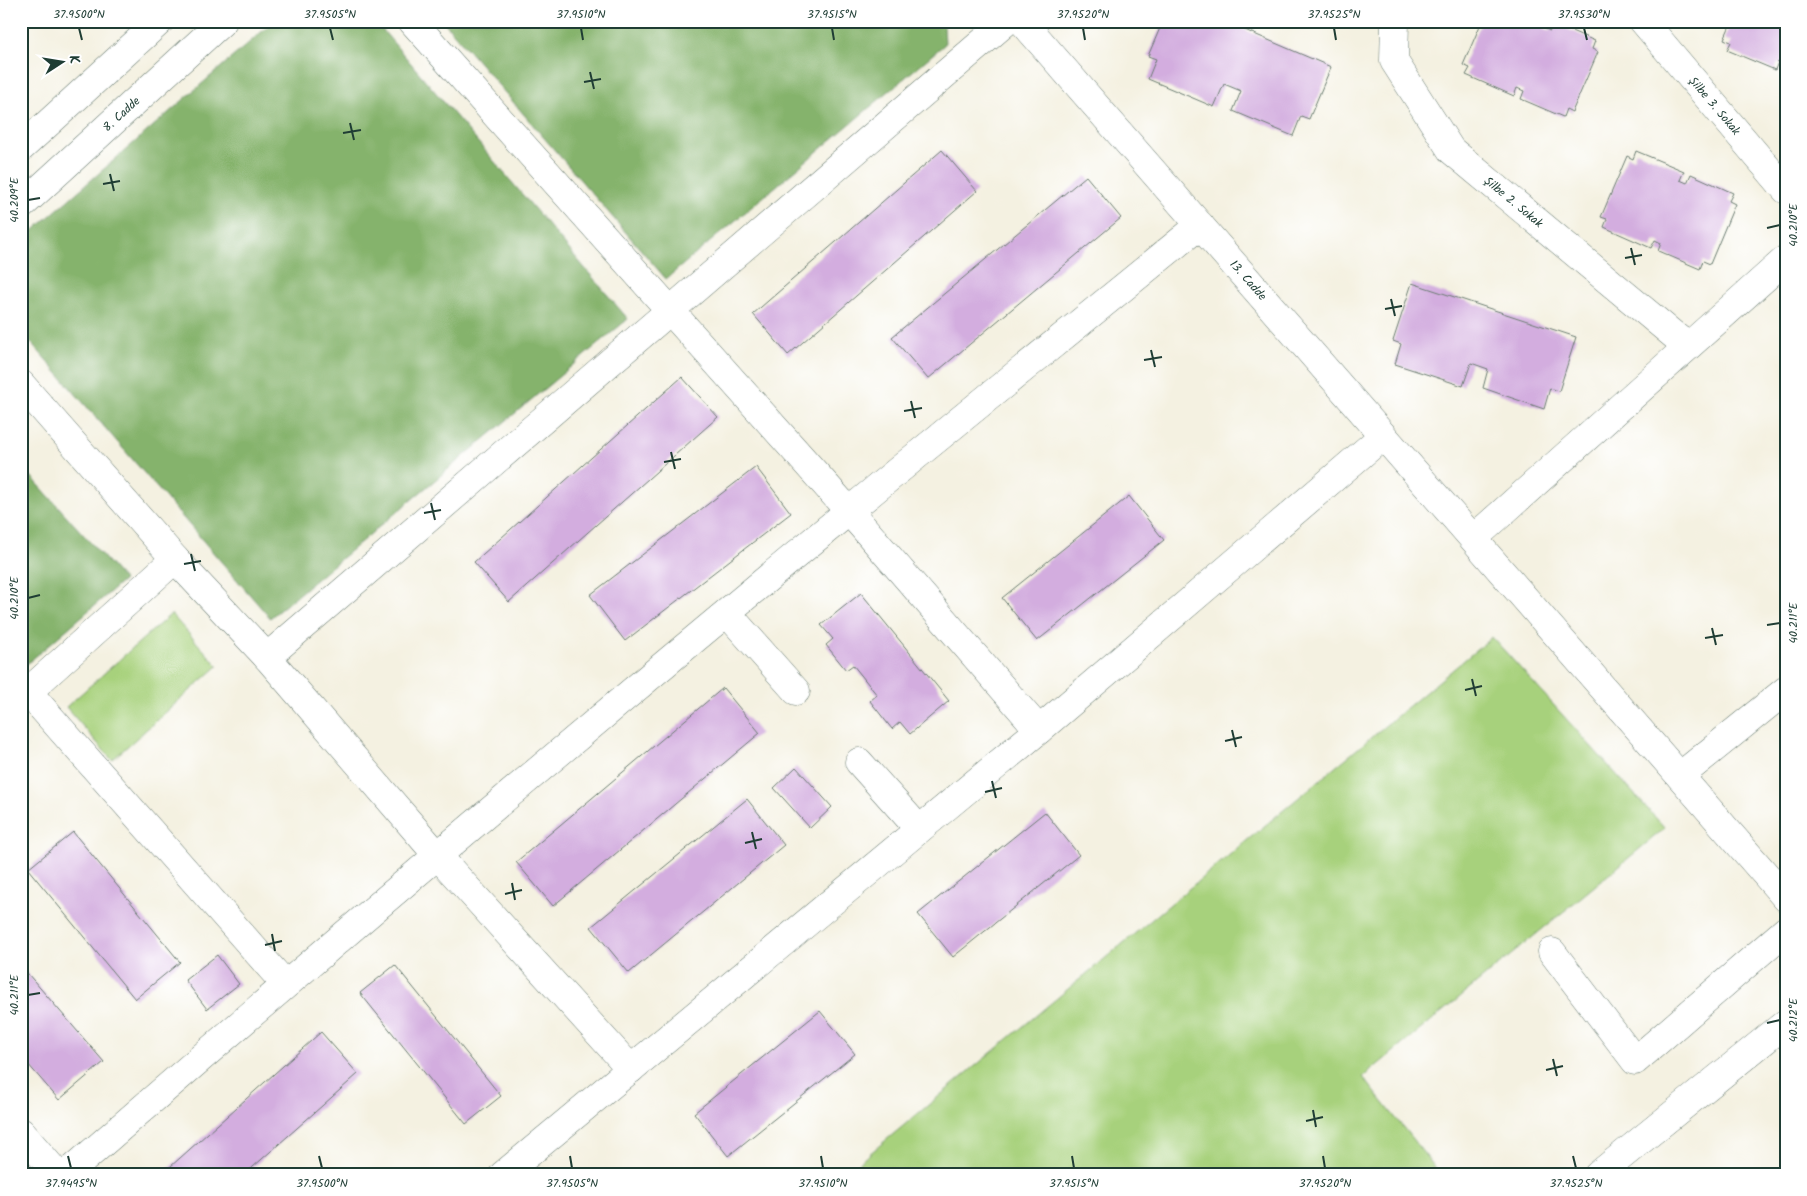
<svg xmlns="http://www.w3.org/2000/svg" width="1807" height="1196" font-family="Kalam,sans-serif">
<rect width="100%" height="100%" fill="#fff"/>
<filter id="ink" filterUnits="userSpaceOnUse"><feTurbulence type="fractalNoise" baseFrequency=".02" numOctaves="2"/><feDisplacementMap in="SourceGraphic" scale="10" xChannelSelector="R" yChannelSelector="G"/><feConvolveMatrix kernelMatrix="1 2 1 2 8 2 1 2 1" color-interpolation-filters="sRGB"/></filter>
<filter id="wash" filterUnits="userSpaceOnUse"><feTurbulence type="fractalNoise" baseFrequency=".0096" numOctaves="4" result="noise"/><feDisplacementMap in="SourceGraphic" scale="20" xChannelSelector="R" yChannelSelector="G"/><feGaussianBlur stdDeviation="1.12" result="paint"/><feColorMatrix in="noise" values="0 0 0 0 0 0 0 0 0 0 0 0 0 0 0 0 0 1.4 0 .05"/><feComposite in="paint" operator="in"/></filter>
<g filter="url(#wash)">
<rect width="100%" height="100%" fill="#f4f1e1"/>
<g fill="#a7d17c" stroke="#638758">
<polygon points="171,614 218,666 112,760 66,707"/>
<polygon points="1492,637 1665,828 1363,1077 1441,1175 844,1175"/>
</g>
<g fill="#85b36c" stroke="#527850">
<polygon points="274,21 375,21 628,319 270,618 21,331 21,241"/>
<polygon points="443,21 940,21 944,26 945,44 666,279"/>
<polygon points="21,465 124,580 21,669"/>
</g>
<g id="blocks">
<g fill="#d3addf">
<polygon points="1163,21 1224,21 1331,67 1309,119 1301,116 1293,136 1233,111 1241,91 1224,84 1214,107 1148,79 1156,59 1148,56"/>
<polygon points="1482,21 1545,21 1543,28 1550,31 1553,23 1595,41 1592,49 1598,52 1572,112 1566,109 1563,117 1521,99 1524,91 1517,88 1514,96 1466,75 1470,68 1463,65"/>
<polygon points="1732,21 1786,21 1786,75 1782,73 1785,65 1778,62 1775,70 1727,50 1731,42 1724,39"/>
<polygon points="942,150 977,191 788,355 753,314"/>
<polygon points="1636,151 1684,171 1680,180 1687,183 1691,174 1733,193 1729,201 1735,204 1710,264 1703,261 1700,269 1658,251 1661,243 1655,240 1651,248 1604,227 1607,219 1601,217 1627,156 1633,159"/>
<polygon points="1086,176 1121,218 928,379 892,337"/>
<polygon points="1412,283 1576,337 1559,391 1550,388 1544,409 1483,388 1488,369 1471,363 1463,386 1395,364 1401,344 1393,341"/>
<polygon points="682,377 718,417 509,602 474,562"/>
<polygon points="756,467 791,513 625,641 590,595"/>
<polygon points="1129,496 1164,540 1037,641 1002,598"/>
<polygon points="861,593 949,701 910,734 900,722 892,729 870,701 877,695 853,665 846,670 826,645 833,639 821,625"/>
<polygon points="723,688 760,733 553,906 516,862"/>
<polygon points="796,767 832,807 810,828 774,788"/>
<polygon points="747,799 784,845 629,973 591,927"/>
<polygon points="1045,812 1079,855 953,957 918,914"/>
<polygon points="73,832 180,962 135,999 28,869"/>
<polygon points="217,955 239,984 207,1009 185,980"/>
<polygon points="395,965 501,1096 466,1124 360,993"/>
<polygon points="21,966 104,1062 59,1100 21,1056"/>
<polygon points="820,1011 855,1054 728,1156 694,1113"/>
<polygon points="321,1032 358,1074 244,1175 161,1175"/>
</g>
</g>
</g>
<g filter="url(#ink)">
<use href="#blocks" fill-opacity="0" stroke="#6a7c71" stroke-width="1"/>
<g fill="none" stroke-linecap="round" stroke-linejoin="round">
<g stroke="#6a7c71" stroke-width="29">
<g id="minor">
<polyline points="412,21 849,511 1039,730"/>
<path id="s1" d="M 1022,21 C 1277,313 1532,605 1786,898"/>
<path id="s2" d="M 1643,21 L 1786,190"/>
<path id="s3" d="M 1395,22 L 1394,61 L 1451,150 L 1687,346"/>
<polyline points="21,148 160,21"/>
<path id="s4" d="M 21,206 L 223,21"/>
<polyline points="21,384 175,559 267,657 438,856 631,1069"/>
<polyline points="1474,538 1786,259"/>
<polyline points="727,613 796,691"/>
<polyline points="267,657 1007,21"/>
<polyline points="28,692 285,984"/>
<polyline points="21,698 175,559"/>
<polyline points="859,762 919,829"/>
<polyline points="1680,776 1786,690"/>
<polyline points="1552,952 1635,1061 1786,930"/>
<polyline points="21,1132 58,1175"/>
<path d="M 66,1175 C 324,950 585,729 849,511 C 965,415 1083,321 1200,225"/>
<polyline points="503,1175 1039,730 1383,436"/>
<polyline points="1598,1175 1786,1023"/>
</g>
</g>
<use href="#minor" stroke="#fff" stroke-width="28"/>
</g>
</g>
<path fill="none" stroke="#1f3d34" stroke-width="2" d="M 79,28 L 82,40M 330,28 L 333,40M 581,28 L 583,40M 832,28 L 834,40M 1083,28 L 1085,40M 1334,28 L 1336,40M 1584,28 L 1587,40M 590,72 L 594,89M 584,82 L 601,79M 350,123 L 354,140M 343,133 L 361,130M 110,174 L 114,191M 103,184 L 120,181M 28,200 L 40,198M 1767,228 L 1780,225M 1631,248 L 1635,265M 1625,258 L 1642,255M 1391,299 L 1395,316M 1385,309 L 1402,306M 1151,350 L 1155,367M 1144,360 L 1162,357M 911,401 L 915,418M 904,411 L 922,408M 671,452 L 675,469M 664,462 L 681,459M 431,503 L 435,520M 424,513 L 441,510M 191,554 L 195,571M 184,564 L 201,561M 28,598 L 40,595M 1767,625 L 1780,623M 1712,628 L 1716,645M 1705,638 L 1723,635M 1472,679 L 1476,696M 1465,690 L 1482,686M 1232,730 L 1236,747M 1225,741 L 1242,737M 992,781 L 996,798M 985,792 L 1002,788M 752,832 L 756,849M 745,843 L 762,839M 512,883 L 515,900M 505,894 L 522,890M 272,934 L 275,951M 265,945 L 282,941M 28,995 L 40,993M 1767,1023 L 1780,1020M 1553,1059 L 1557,1076M 1546,1070 L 1563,1066M 1313,1110 L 1316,1127M 1306,1121 L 1323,1117M 68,1156 L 71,1168M 319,1156 L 322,1168M 570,1156 L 572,1168M 821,1156 L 823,1168M 1072,1156 L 1074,1168M 1323,1156 L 1325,1168M 1573,1156 L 1576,1168"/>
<g text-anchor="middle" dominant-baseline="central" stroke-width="5" stroke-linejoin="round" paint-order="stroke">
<g font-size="12" fill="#1f3d34" stroke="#fff">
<text stroke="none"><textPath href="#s2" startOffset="111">Şilbe 3. Sokak</textPath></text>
<text stroke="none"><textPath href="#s4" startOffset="136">8. Cadde</textPath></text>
<text stroke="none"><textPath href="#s3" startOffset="226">Şilbe 2. Sokak</textPath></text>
<text stroke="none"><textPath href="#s1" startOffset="344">13. Cadde</textPath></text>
</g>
</g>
<rect width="1807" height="1196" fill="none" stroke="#fff" stroke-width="55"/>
<g transform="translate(62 62) rotate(78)" stroke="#ffffff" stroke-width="4" paint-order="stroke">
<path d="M0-4L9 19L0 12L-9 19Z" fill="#1f3d34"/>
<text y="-8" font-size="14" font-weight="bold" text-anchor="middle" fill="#1f3d34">K</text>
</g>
<rect x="28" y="28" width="1752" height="1140" fill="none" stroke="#1f3d34" stroke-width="2"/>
<g font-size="12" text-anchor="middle" fill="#1f3d34">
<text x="79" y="18">37.9500°N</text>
<text x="330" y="18">37.9505°N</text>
<text x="581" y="18">37.9510°N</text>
<text x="832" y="18">37.9515°N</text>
<text x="1083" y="18">37.9520°N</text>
<text x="1334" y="18">37.9525°N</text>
<text x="1584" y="18">37.9530°N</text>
<text transform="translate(14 200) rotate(-90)" y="4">40.209°E</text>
<text transform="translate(1793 225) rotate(-90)" y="4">40.210°E</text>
<text transform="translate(14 598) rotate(-90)" y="4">40.210°E</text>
<text transform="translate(1793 623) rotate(-90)" y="4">40.211°E</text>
<text transform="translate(14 995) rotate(-90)" y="4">40.211°E</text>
<text transform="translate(1793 1020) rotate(-90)" y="4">40.212°E</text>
<text x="71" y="1187">37.9495°N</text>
<text x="322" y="1187">37.9500°N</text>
<text x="572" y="1187">37.9505°N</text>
<text x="823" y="1187">37.9510°N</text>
<text x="1074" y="1187">37.9515°N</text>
<text x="1325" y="1187">37.9520°N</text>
<text x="1576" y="1187">37.9525°N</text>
</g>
</svg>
